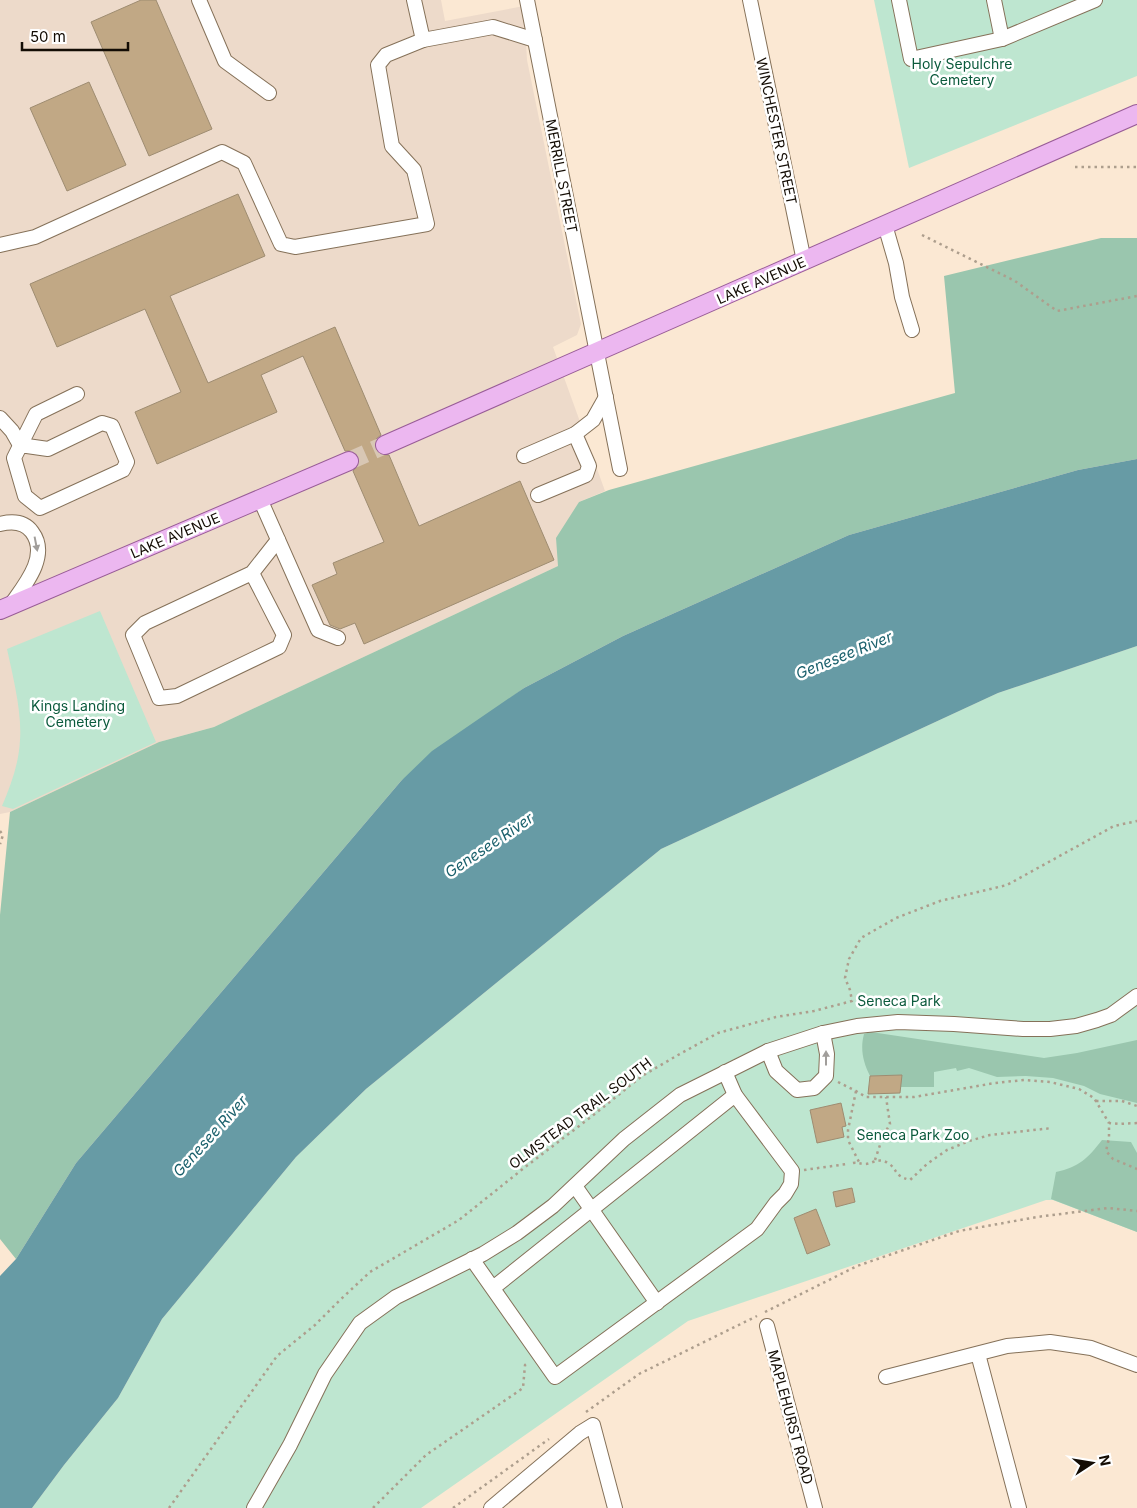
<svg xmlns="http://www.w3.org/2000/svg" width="1137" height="1508" font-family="Inter,sans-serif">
<rect width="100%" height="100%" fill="#fbe8d3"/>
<polygon fill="#eddaca" points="0,0 441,0 445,21 524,6 527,60 581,324 577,335 553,347 605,491 579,502 558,566 214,727 159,742 10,812 0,814"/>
<g fill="#bee6d0">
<polygon points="874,0 1137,0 1137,76 909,168"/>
<path d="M 100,611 L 156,742 L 13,809 L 2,806 C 11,785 19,763 20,740 C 22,712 13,677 7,649 Z"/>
<polygon points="1137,646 1137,1232 1053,1200 1046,1200 688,1321 421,1508 32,1508 64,1465 118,1398 162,1319 296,1157 366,1089 661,849 998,693"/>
</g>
<g fill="#9ac6ae">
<polygon points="1101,238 1137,238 1137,459 1078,470 849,535 623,636 524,688 401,781 76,1163 16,1259 0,1239 0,915 10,812 159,742 214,727 558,566 556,538 579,502 609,490 955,393 944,276"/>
<path d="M 871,1032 L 1044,1058 L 1077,1053 L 1137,1040 L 1137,1103 L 1100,1094 L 1084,1086 L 1053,1078 L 1026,1076 L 997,1077 L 969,1068 L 957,1071 L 956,1068 L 934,1072 L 934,1087 L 900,1087 L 902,1075 L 870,1076 C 863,1062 860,1049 864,1034 Z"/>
<path d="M 1102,1140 L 1131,1142 L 1137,1153 L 1137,1232 L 1051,1199 L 1056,1172 C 1079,1167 1088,1158 1102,1140 Z"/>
</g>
<polygon fill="#679ba5" points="1137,459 1137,646 998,693 661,849 366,1089 296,1157 162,1319 118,1398 64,1465 32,1508 0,1508 0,1276 16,1259 76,1163 401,781 432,751 524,688 623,636 849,535 1078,470"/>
<g fill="#c1a885" stroke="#9e8c71">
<polygon points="141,0 156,0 212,129 149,156 91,22"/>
<polygon points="89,82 126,165 67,191 30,108"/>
<polygon points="238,194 265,256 170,296 208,383 335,327 381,435 376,439 375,449 379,454 389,455 419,526 520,481 554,560 364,644 355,623 340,629 330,625 312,585 337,574 333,563 384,542 353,471 359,463 359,456 351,451 345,451 303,356 261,375 277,412 157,464 135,412 181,392 145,309 57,347 30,284"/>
<polygon points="902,1075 900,1093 868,1094 870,1076"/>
<polygon points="841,1103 846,1126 842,1127 844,1137 817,1143 810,1110"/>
<polygon points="852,1188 855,1202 836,1207 833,1192"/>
<polygon points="816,1209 830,1245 807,1254 794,1218"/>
</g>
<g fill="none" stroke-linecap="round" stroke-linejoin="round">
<polyline stroke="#d8c7b4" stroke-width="18" stroke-dasharray="18 9" stroke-linecap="butt" points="349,461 385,445"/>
<g stroke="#857159" stroke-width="16">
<g id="minor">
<polyline points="199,0 225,61 269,93"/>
<polyline points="414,0 423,40 493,27 535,40"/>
<polyline points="527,0 620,469"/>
<polyline points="750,0 804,261"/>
<polyline points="899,0 911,59 1002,39 1095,0"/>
<polyline points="994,0 1002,39"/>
<polyline points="885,225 896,263 902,297 912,330"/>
<polyline points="0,245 35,237 222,152 244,163 281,244 295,247 427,224 414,170 392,146 378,65 386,55 423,40"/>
<polyline points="0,418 12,431 20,445"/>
<polyline points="20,445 48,449 102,423 112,426 127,462 123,470 40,508 25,496 14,458 36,414 77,394"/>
<polyline points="524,456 575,434 593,420 606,397"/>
<polyline points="538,495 586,475 589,466 575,434"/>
<polyline points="260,499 318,630 338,638"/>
<path d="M 0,524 C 12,521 24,521 32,532 C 50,556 24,586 10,606"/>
<polyline points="252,573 284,635 279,647 177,696 159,698 133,635 145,623 252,573 278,540"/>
<polyline points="768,1051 776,1071 797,1090 814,1088 826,1076 827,1054 823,1033"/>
<polyline points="725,1072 735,1095"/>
<polyline points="575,1186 657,1303"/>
<polyline points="472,1259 555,1377 757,1229 776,1203 785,1194 791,1184 792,1171 735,1095 493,1288"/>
<polyline points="767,1326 815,1508"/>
<polyline points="978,1354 1019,1508"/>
<polyline points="886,1377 1007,1346 1050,1342 1091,1348 1137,1365"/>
<polyline points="254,1508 290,1445 325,1374 360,1323 396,1297 483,1254 517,1233 553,1206 624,1139 680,1095 768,1051 823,1033 857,1026 898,1022 954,1024 1023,1029 1050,1029 1076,1026 1097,1020 1111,1015 1137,996"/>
<polyline points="491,1508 580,1433 593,1425 615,1508"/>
</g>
</g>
<g stroke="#985c97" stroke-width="20">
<g id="major">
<polyline points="385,445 1137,114"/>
<polyline points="0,610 349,461"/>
</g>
</g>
<g stroke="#ad9e8d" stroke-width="2.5" stroke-dasharray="2.5 4" stroke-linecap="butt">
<polyline points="1075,167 1137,167"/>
<polyline points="922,235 1015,281 1057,311 1137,296"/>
<polyline points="0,831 3,835 0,844"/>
<polyline points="838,1082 856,1091 866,1097 914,1097 995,1083 1024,1080 1050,1082 1079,1089 1094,1098 1109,1123"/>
<polyline points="856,1091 848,1130 848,1140 859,1162"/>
<polyline points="1096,1101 1122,1101 1137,1106"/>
<polyline points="1137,1123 1119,1124 1109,1123 1109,1138 1106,1151 1113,1159 1137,1169"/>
<polyline points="875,1160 883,1136 890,1124 886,1097"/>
<path d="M 853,1163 C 857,1162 860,1164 865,1164 C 872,1164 878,1157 888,1163 C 899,1170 892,1175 910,1180 L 927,1164 L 947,1150 L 969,1141 L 990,1135 L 1052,1128"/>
<polyline points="804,1170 847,1164"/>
<polyline points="765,1312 857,1266 959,1231 1037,1217 1108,1208 1137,1211"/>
<polyline points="586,1412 639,1374 757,1316"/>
<polyline points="169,1508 277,1356 315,1325 340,1300 370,1272 459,1220 524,1168 591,1117 642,1076 678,1055 718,1033 776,1017 814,1011 852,1001 850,990 845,978 849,959 861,938 896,918 940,901 1007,885 1114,826 1137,821"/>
<polyline points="373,1508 426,1455 523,1388 525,1365 529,1362"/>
<polyline points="453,1508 549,1439"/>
</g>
<use href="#minor" stroke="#fff" stroke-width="14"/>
<use href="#major" stroke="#ecb7f0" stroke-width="18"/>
</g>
<defs><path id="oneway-solid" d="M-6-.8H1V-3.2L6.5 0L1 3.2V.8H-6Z" transform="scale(1.25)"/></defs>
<g fill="#a19e9b">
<use href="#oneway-solid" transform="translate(36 544) rotate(79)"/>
<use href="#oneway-solid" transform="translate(826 1058) rotate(-90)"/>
</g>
<g text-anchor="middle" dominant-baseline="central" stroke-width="5" stroke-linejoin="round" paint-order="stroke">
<g font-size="14" fill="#0b5a3c" stroke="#fff">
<text x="962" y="63">Holy Sepulchre<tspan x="962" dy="16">Cemetery</tspan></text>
<text x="78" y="705">Kings Landing<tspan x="78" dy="16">Cemetery</tspan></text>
<text x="899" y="1000">Seneca Park</text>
<text x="913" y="1134">Seneca Park Zoo</text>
</g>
<g font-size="14" fill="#130c04" stroke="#fff">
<text transform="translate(777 131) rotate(78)">WINCHESTER STREET</text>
<text transform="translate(562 176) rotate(79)">MERRILL STREET</text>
<text transform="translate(761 280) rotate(-24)">LAKE AVENUE</text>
<text transform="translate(175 535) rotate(-23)">LAKE AVENUE</text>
<text transform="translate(580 1113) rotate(-37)">OLMSTEAD TRAIL SOUTH</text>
<text transform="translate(791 1417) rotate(75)">MAPLEHURST ROAD</text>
</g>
<g font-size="15" font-style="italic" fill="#1b616d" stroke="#fff">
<text transform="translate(844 655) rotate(-22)">Genesee River</text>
<text transform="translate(489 845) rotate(-34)">Genesee River</text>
<text transform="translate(210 1136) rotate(-48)">Genesee River</text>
</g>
</g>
<g transform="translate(1092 1463) rotate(78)" stroke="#ffffff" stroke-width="4" paint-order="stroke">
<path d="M0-4L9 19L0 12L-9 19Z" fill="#130c04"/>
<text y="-8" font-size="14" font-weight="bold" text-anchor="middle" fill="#130c04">N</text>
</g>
<path d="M22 42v8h106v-8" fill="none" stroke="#130c04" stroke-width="2.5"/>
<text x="30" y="42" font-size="15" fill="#130c04" stroke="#ffffff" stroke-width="4" paint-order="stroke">50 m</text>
</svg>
